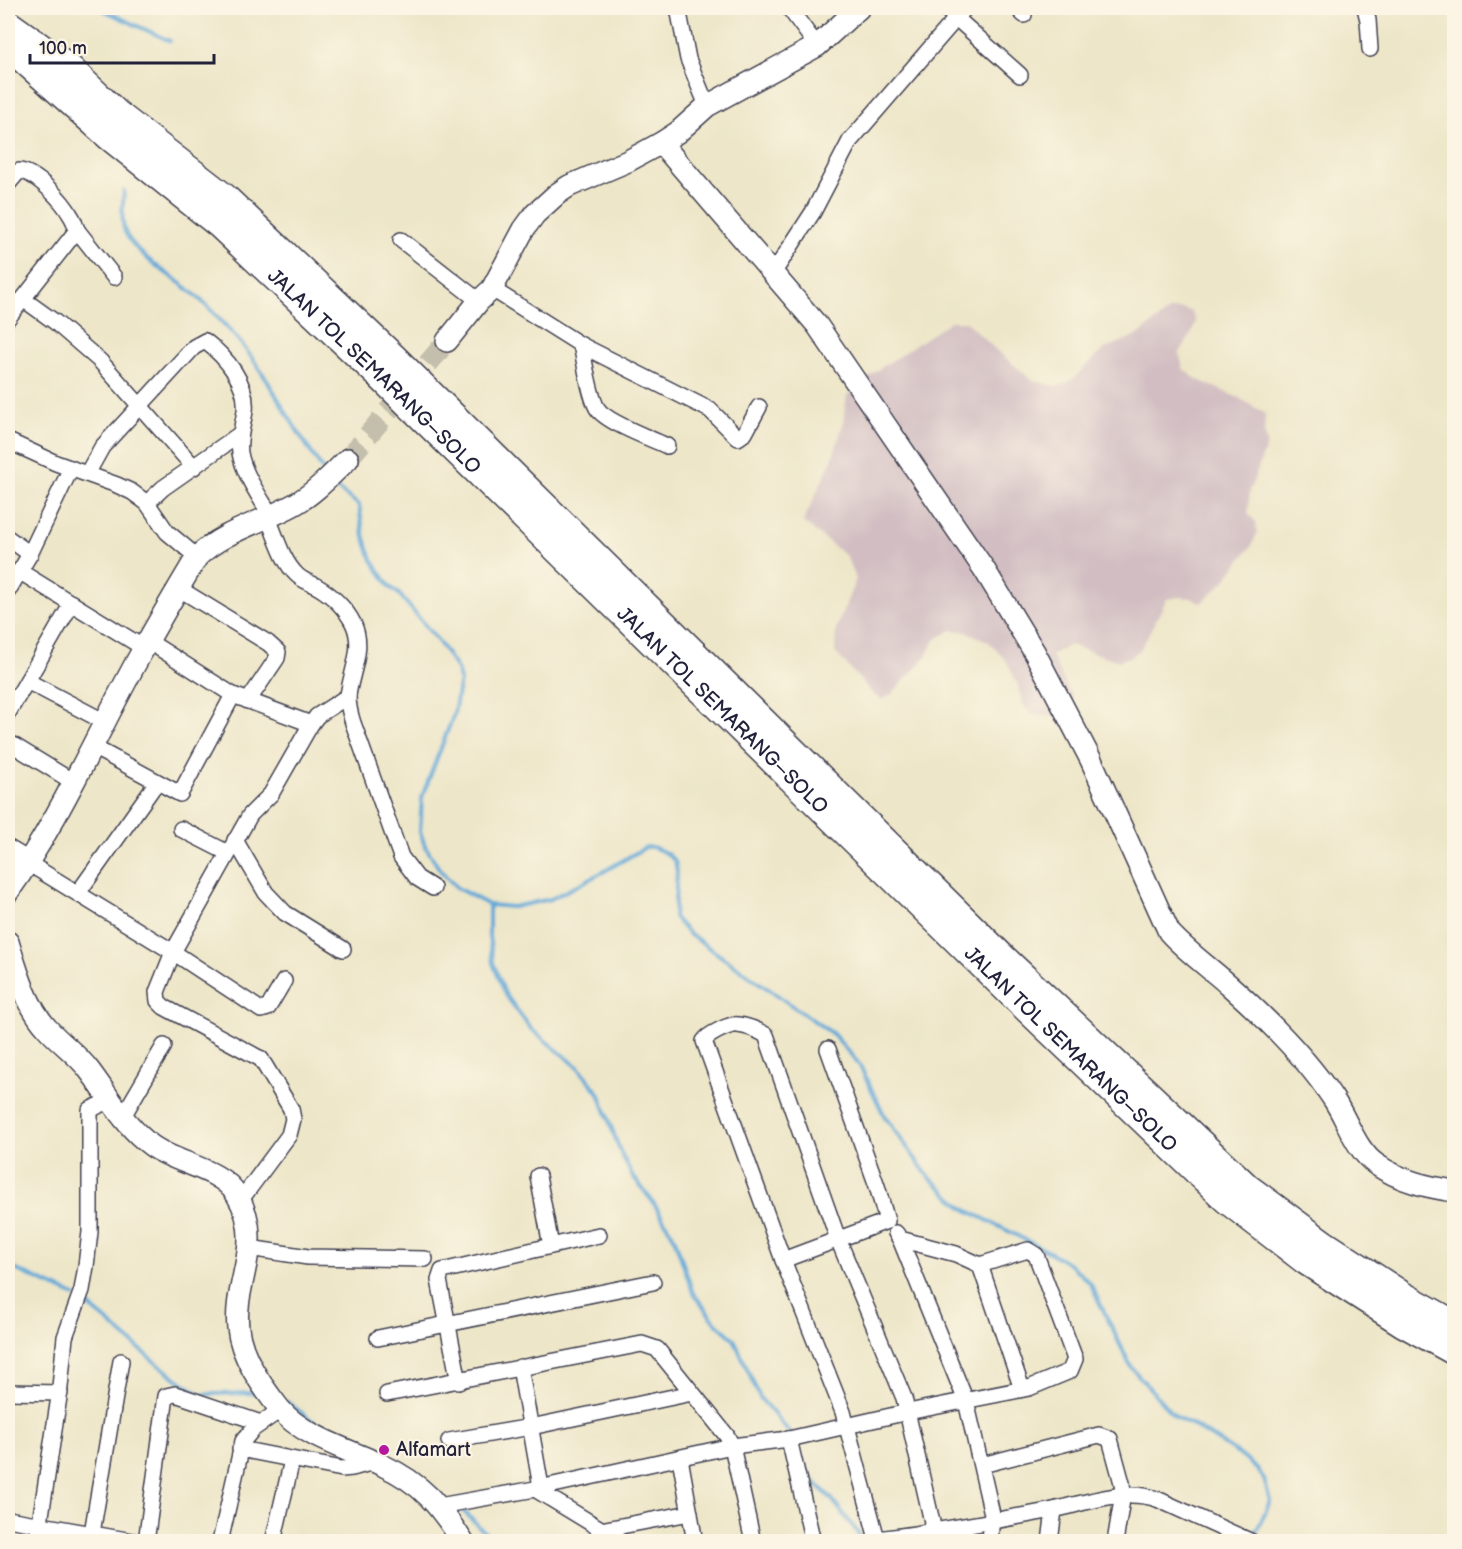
<svg xmlns="http://www.w3.org/2000/svg" width="1462" height="1549" font-family="'Balsamiq Sans',sans-serif">
<rect width="100%" height="100%" fill="#fcf5e5"/>
<filter id="ink" filterUnits="userSpaceOnUse"><feTurbulence type="fractalNoise" baseFrequency=".0167" numOctaves="2"/><feDisplacementMap in="SourceGraphic" scale="12" xChannelSelector="R" yChannelSelector="G"/><feConvolveMatrix kernelMatrix="1 2 1 2 8 2 1 2 1" color-interpolation-filters="sRGB"/></filter>
<filter id="wash" filterUnits="userSpaceOnUse"><feTurbulence type="fractalNoise" baseFrequency=".008" numOctaves="4" result="noise"/><feDisplacementMap in="SourceGraphic" scale="24" xChannelSelector="R" yChannelSelector="G"/><feGaussianBlur stdDeviation="1.35" result="paint"/><feColorMatrix in="noise" values="0 0 0 0 0 0 0 0 0 0 0 0 0 0 0 0 0 1.4 0 .05"/><feComposite in="paint" operator="in"/></filter>
<g filter="url(#wash)">
<rect width="100%" height="100%" fill="#ede6c8"/>
<polygon fill="#d2bec2" points="1181,309 1191,311 1196,322 1192,333 1179,354 1184,370 1198,380 1239,398 1265,414 1264,432 1267,444 1250,490 1248,514 1256,522 1257,533 1252,545 1222,584 1201,603 1191,598 1179,597 1167,599 1140,650 1130,657 1119,661 1070,645 1051,655 1073,698 1057,717 1030,714 1023,704 1017,683 1007,662 989,642 974,635 962,631 951,630 936,639 924,659 892,694 882,700 873,694 835,652 836,629 856,579 846,556 803,522 833,457 843,424 847,395 872,374 951,321 965,321 996,350 1032,380 1054,386 1062,385 1072,380 1104,349 1138,335 1170,310"/>
<g fill="none" stroke-linecap="round" stroke-linejoin="round">
<g stroke="#62a8d8" stroke-width="4">
<polyline points="99,8 170,41"/>
<path d="M 124,191 C 123,205 120,224 127,236 C 143,260 168,273 189,290 C 205,302 220,320 234,335 C 270,376 291,428 325,472"/>
<polyline points="333,482 340,491 359,505 363,532 372,560 390,587 399,594 438,641 457,669 460,680 454,714 422,797 420,832 425,846 440,870 457,888 489,905 513,907 551,899 603,872 646,847 653,847 666,853 675,861 677,872 674,917 689,934 833,1034 859,1064 885,1117 928,1176 963,1208 1053,1254 1072,1266 1090,1283 1131,1367 1167,1408 1175,1416 1196,1427 1240,1455 1258,1470 1264,1479 1270,1501 1259,1526 1251,1538"/>
<polyline points="489,905 489,937 493,963 505,994 531,1029 578,1067 599,1093 620,1151 632,1175 653,1202 674,1237 693,1293 716,1323 734,1339 760,1398 791,1434"/>
<polyline points="8,1266 75,1296"/>
<path d="M 81,1300 C 122,1331 157,1368 201,1395 C 220,1392 239,1395 258,1392"/>
<polyline points="287,1402 322,1428"/>
<polyline points="801,1460 813,1481 831,1498 865,1542"/>
<polyline points="460,1508 495,1542"/>
</g>
</g>
</g>
<g filter="url(#ink)">
<g fill="none" stroke-linecap="round" stroke-linejoin="round">
<polyline stroke="#c4bfac" stroke-width="21" stroke-dasharray="21 10" stroke-linecap="butt" points="348,459 447,341"/>
<g stroke="#403f50" stroke-width="18">
<g id="street">
<polyline points="678,8 688,59 707,106"/>
<polyline points="789,8 817,46"/>
<polyline points="945,8 1020,75"/>
<polyline points="1017,8 1024,15"/>
<polyline points="1365,8 1368,20 1370,49"/>
<path d="M 8,184 L 19,171 C 36,172 63,201 71,216 C 74,220 75,225 77,230 L 23,299"/>
<polyline points="77,230 114,277"/>
<polyline points="401,240 479,301"/>
<polyline points="774,272 813,212 850,141 965,8"/>
<polyline points="492,289 581,345 710,410 738,438 745,433 759,407"/>
<polyline points="8,318 23,299 55,322 100,361 194,467"/>
<path d="M 581,345 C 585,362 589,394 597,408 C 605,422 652,439 667,446"/>
<polyline points="8,441 56,463 117,485 132,492 147,503 167,532 197,557"/>
<path d="M 87,474 L 102,447 L 194,347 L 205,341 C 226,357 248,383 245,411 C 243,425 238,439 240,453 C 244,475 260,497 271,516"/>
<polyline points="147,503 163,488 240,434"/>
<path d="M 268,518 C 276,536 282,561 297,575 C 303,581 311,583 318,587 C 332,595 346,609 353,623 C 365,648 351,671 348,696 C 348,705 350,714 353,723 L 401,857 L 417,878 L 433,888"/>
<polyline points="8,538 30,554"/>
<polyline points="19,571 144,648"/>
<polyline points="178,588 268,643 278,652 277,658 248,701"/>
<polyline points="8,591 30,554 71,468"/>
<polyline points="148,641 233,695 311,724 271,794 250,815 173,952 157,992 158,1001 164,1007 261,1059 291,1109 293,1119 289,1135 240,1201"/>
<polyline points="27,681 72,603"/>
<polyline points="8,713 27,681 105,722"/>
<polyline points="311,724 317,716 348,696"/>
<polyline points="8,742 75,783"/>
<polyline points="93,747 180,794 233,695"/>
<polyline points="181,829 228,853"/>
<polyline points="235,840 266,893 285,913 343,949"/>
<polyline points="28,863 173,952 261,1010 268,1008 284,981"/>
<polyline points="78,893 157,782"/>
<polyline points="122,1118 164,1046"/>
<polyline points="538,1176 551,1246"/>
<polyline points="896,1233 900,1239 956,1254 980,1265 1022,1389"/>
<polyline points="900,1239 966,1401 992,1514 990,1542"/>
<polyline points="249,1248 308,1257 425,1259"/>
<polyline points="783,1260 887,1221 877,1186 828,1049"/>
<polyline points="378,1338 653,1282"/>
<polyline points="520,1367 541,1487"/>
<polyline points="459,1382 439,1280 442,1271 599,1235"/>
<polyline points="8,1392 60,1393"/>
<polyline points="387,1394 642,1344 657,1349 727,1436 732,1446 753,1542"/>
<polyline points="789,1439 813,1542"/>
<polyline points="449,1441 531,1427 692,1393"/>
<polyline points="240,1449 342,1469 352,1468 374,1462"/>
<polyline points="680,1458 695,1542"/>
<polyline points="982,1465 1099,1435 1110,1439 1122,1483 1123,1494 1115,1542"/>
<polyline points="535,1489 622,1542"/>
<polyline points="439,1506 535,1489 732,1446 789,1439 908,1412 1029,1388 1070,1371 1075,1359 1036,1255 1028,1250 980,1265"/>
<polyline points="8,1519 138,1542"/>
<polyline points="600,1530 690,1513"/>
<polyline points="92,1533 121,1361"/>
<polyline points="37,1542 59,1397 65,1337 82,1290 86,1266 90,1232 90,1110 109,1100"/>
<polyline points="146,1542 166,1396 175,1394 261,1423"/>
<polyline points="220,1542 243,1441 253,1429 280,1410"/>
<polyline points="273,1542 292,1460"/>
<path d="M 929,1542 L 932,1522 L 904,1398 L 838,1239 L 766,1035 C 759,1031 747,1026 738,1025 C 731,1023 707,1035 704,1041 L 783,1260 L 843,1412 L 877,1539 C 936,1532 995,1521 1053,1510 C 1087,1503 1122,1488 1157,1499 L 1252,1542"/>
<polyline points="1050,1542 1054,1510"/>
</g>
</g>
<g stroke="#403f50" stroke-width="24">
<g id="secondary">
<path d="M 661,143 L 817,325 L 984,569 L 1035,653 L 1091,760 L 1169,932 C 1187,952 1210,968 1230,986 C 1267,1019 1305,1056 1332,1097 C 1347,1118 1355,1150 1377,1165 C 1401,1181 1427,1187 1454,1191"/>
<polyline points="447,341 479,301 492,289 524,229 535,214 557,194 569,186 628,161 661,143 678,132 707,106 817,46 859,8"/>
<polyline points="8,851 28,863"/>
<path d="M 8,892 C 62,816 98,730 144,648 C 161,617 179,587 197,557 C 223,531 263,522 295,504 C 315,493 331,475 348,459"/>
<path d="M 8,942 C 17,971 26,1005 47,1028 C 60,1043 77,1054 89,1070 C 109,1096 124,1126 152,1146 C 177,1164 222,1169 237,1195 C 266,1243 233,1281 238,1328 C 241,1357 262,1386 279,1408 C 301,1436 350,1450 382,1465 C 423,1484 439,1505 463,1542"/>
</g>
</g>
<g stroke="#403f50" stroke-width="30">
<g id="highway">
<polyline points="8,24 68,67 117,114 224,197 392,356 1001,956 1248,1188 1324,1244 1402,1295 1454,1324"/>
<path id="s1" d="M 8,48 L 22,58 L 110,137 L 220,225 L 379,375 L 1019,1001 L 1227,1200 L 1306,1261 L 1403,1323 L 1454,1351"/>
</g>
</g>
<use href="#street" stroke="#fff" stroke-width="15"/>
<use href="#secondary" stroke="#fff" stroke-width="21"/>
<use href="#highway" stroke="#fff" stroke-width="27"/>
</g>
</g>
<circle fill="#b5179e" stroke="#fcf5e5" stroke-width="2" cx="384" cy="1450" r="6"/>
<g text-anchor="middle" dominant-baseline="central" stroke-width="4.5" stroke-linejoin="round" paint-order="stroke">
<g font-size="20" fill="#22223b" stroke="#fcf5e5">
<text stroke="none"><textPath href="#s1" startOffset="489">JALAN TOL SEMARANG–SOLO</textPath></text>
<text stroke="none"><textPath href="#s1" startOffset="975">JALAN TOL SEMARANG–SOLO</textPath></text>
<text stroke="none"><textPath href="#s1" startOffset="1461">JALAN TOL SEMARANG–SOLO</textPath></text>
</g>
<g font-size="20" fill="#22223b" stroke="#fcf5e5" text-anchor="start">
<text x="396" y="1450">Alfamart</text>
</g>
</g>
<rect width="1462" height="1549" fill="none" stroke="#fcf5e5" stroke-width="30"/>
<path d="M30 54v9h184v-9" fill="none" stroke="#22223b" stroke-width="3"/>
<text x="39" y="54" font-size="18" fill="#22223b" stroke="#fcf5e5" stroke-width="4.5" paint-order="stroke">100 m</text>
</svg>
